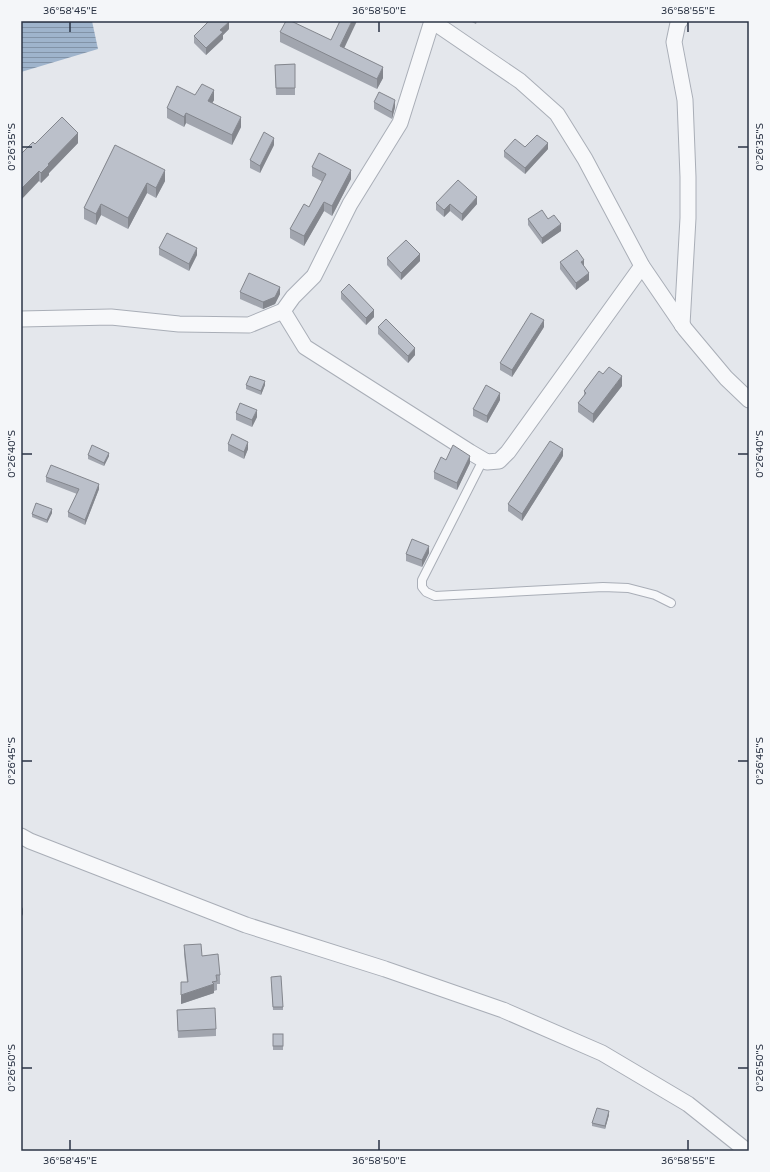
<svg xmlns="http://www.w3.org/2000/svg" width="770" height="1172" font-family="'Varela Round',sans-serif">
<defs>
<pattern id="water-rules" width="6" height="5" patternUnits="userSpaceOnUse"><rect width="6" height="5" fill="#9fb4cc"/><path d="M0 2.5h6" fill="none" stroke="#8293a7"/></pattern>
</defs>
<rect width="100%" height="100%" fill="#e4e7ec"/>
<polygon fill="url(#water-rules)" points="21,21 92,21 98,49 21,72"/>
<g fill="none" stroke-linecap="round" stroke-linejoin="round">
<g stroke="#a9aeb7" stroke-width="10">
<polyline id="lane" points="483,460 422,580 422,587 426,592 435,596 603,587 628,588 655,595 671,603"/>
</g>
<g stroke="#a9aeb7" stroke-width="17">
<g id="street">
<polyline points="432,21 520,81 557,114 585,159 642,266 685,329 726,378 749,400"/>
<polyline points="680,21 678,23 674,42 685,100 688,177 688,218 682,325"/>
<polyline points="283,311 305,347 470,452 487,462 499,461 508,452 642,266"/>
<polyline points="21,319 111,317 179,324 249,325 283,311 293,297 314,276 350,204 400,123 432,21"/>
<polyline points="21,836 30,841 246,925 385,969 503,1010 602,1053 688,1104 747,1151"/>
</g>
</g>
<use href="#lane" stroke="#f7f8fa" stroke-width="8"/>
<use href="#street" stroke="#f7f8fa" stroke-width="15"/>
</g>
<g fill="#a1a5ae">
<polygon points="470,21 477,21 476,24"/>
<polygon points="229,29 223,35 223,39 206,55 194,43 194,36"/>
<polygon points="280,32 344,48 383,78 377,89 280,42"/>
<polygon points="295,64 295,95 276,95 275,65"/>
<polygon points="195,95 214,100 212,103 241,127 232,145 186,123 184,127 167,118 167,108"/>
<polygon points="374,102 395,107 392,119 374,109"/>
<polygon points="78,143 49,173 49,175 41,183 39,181 35,144"/>
<polygon points="115,145 165,181 156,198 147,193 128,229 101,215 96,225 84,219 84,208"/>
<polygon points="274,145 260,173 250,168 250,160"/>
<polygon points="548,149 525,174 504,157 504,151"/>
<polygon points="312,167 351,179 332,216 324,211 304,246 290,238 290,229 309,207 323,182 312,176"/>
<polygon points="436,203 477,204 462,221 450,211 444,217 436,210"/>
<polygon points="528,219 548,219 561,231 542,244 528,225"/>
<polygon points="159,248 197,255 189,271 159,255"/>
<polygon points="387,258 420,261 401,280 387,265"/>
<polygon points="560,262 584,266 589,280 576,290 560,269"/>
<polygon points="240,292 280,294 275,304 263,309 240,299"/>
<polygon points="341,292 374,317 366,325 341,299"/>
<polygon points="378,327 415,355 408,363 378,334"/>
<polygon points="544,327 512,377 500,370 500,363"/>
<polygon points="246,385 265,385 261,395 246,389"/>
<polygon points="622,386 593,423 578,412 578,403 584,396 584,391"/>
<polygon points="500,400 487,423 473,416 473,409"/>
<polygon points="236,413 257,417 252,427 236,420"/>
<polygon points="228,444 248,449 244,459 228,451"/>
<polygon points="88,455 109,456 104,466 88,459"/>
<polygon points="563,456 522,521 508,511 508,504"/>
<polygon points="446,460 470,463 457,490 434,479 434,472"/>
<polygon points="46,477 99,489 85,525 68,517 68,512 77,494 46,482"/>
<polygon points="52,513 47,523 32,517 32,514"/>
<polygon points="429,553 422,567 406,561 406,554"/>
<polygon points="184,945 202,956 220,975 220,984 217,984 217,990 214,991 214,993 181,1004 187,982 184,954"/>
<polygon points="271,980 283,1007 283,1010 273,1010"/>
<polygon points="177,1010 216,1029 216,1036 178,1038"/>
<rect x="273" y="1034" width="10" height="16"/>
<polygon points="609,1115 605,1129 592,1126 592,1123"/>
</g>
<g fill="#83868d">
<polygon points="352,21 357,21 340,57 340,46"/>
<polygon points="229,22 229,29 223,35 223,39 206,55 206,48 220,30"/>
<polygon points="383,67 383,78 377,89 377,79"/>
<polygon points="214,90 214,100 208,111 208,101"/>
<polygon points="395,100 395,107 392,119 392,112"/>
<polygon points="186,113 186,123 184,127 184,117"/>
<polygon points="241,117 241,127 232,145 232,135"/>
<polygon points="78,133 78,143 49,173 49,175 41,183 41,173 48,164"/>
<polygon points="274,138 274,145 260,173 260,166"/>
<polygon points="548,143 548,149 525,174 525,168"/>
<polygon points="165,170 165,181 156,198 156,188"/>
<polygon points="351,170 351,179 332,216 332,206"/>
<polygon points="39,171 39,181 21,200 21,189"/>
<polygon points="147,183 147,193 128,229 128,218"/>
<polygon points="477,197 477,204 462,221 462,214"/>
<polygon points="324,202 324,211 304,246 304,236"/>
<polygon points="101,204 101,215 96,225 96,214"/>
<polygon points="450,204 450,211 444,217 444,210"/>
<polygon points="561,224 561,231 542,244 542,238"/>
<polygon points="197,248 197,255 189,271 189,264"/>
<polygon points="420,254 420,261 401,280 401,273"/>
<polygon points="584,260 584,267 581,262"/>
<polygon points="589,273 589,280 576,290 576,283"/>
<polygon points="280,287 280,294 275,304 263,309 263,302"/>
<polygon points="374,310 374,317 366,325 366,318"/>
<polygon points="544,320 544,327 512,377 512,370"/>
<polygon points="415,348 415,355 408,363 408,356"/>
<polygon points="622,376 622,386 593,423 593,414"/>
<polygon points="265,381 265,385 261,395 261,391"/>
<polygon points="500,393 500,400 487,423 487,416"/>
<polygon points="257,410 257,417 252,427 252,420"/>
<polygon points="248,442 248,449 244,459 244,452"/>
<polygon points="563,449 563,456 522,521 522,514"/>
<polygon points="109,453 109,456 104,466 104,463"/>
<polygon points="470,456 470,463 457,490 457,483"/>
<polygon points="99,484 99,489 85,525 85,520"/>
<polygon points="52,509 52,513 47,523 47,520"/>
<polygon points="429,546 429,553 422,567 422,560"/>
<polygon points="23,907 23,914 21,918 21,911"/>
<polygon points="214,984 214,993 181,1004 181,995"/>
<polygon points="609,1111 609,1115 605,1129 605,1126"/>
</g>
<g fill="#bbc0ca" stroke="#83868d">
<polygon points="209,21 228,21 229,22 220,30 223,32 206,48 194,36"/>
<polygon points="286,21 291,21 331,40 340,21 352,21 340,46 383,67 377,79 280,32"/>
<polygon points="295,64 295,88 276,88 275,65"/>
<polygon points="202,84 214,90 208,101 241,117 232,135 186,113 184,117 167,108 177,86 195,95"/>
<polygon points="379,92 395,100 392,112 374,102"/>
<polygon points="62,117 78,133 48,164 49,165 41,173 39,171 21,189 21,154 33,142 35,144"/>
<polygon points="264,132 274,138 260,166 250,160"/>
<polygon points="537,135 548,143 525,168 504,151 515,139 525,147"/>
<polygon points="115,145 165,170 156,188 147,183 128,218 101,204 96,214 84,208"/>
<polygon points="319,153 351,170 332,206 324,202 304,236 290,229 304,204 309,207 326,174 312,167"/>
<polygon points="458,180 477,197 462,214 450,204 444,210 436,203"/>
<polygon points="542,210 548,219 554,215 561,224 542,238 528,219"/>
<polygon points="167,233 197,248 189,264 159,248"/>
<polygon points="406,240 420,254 401,273 387,258"/>
<polygon points="577,250 584,260 581,262 589,273 576,283 560,262"/>
<polygon points="249,273 280,287 275,297 263,302 240,292"/>
<polygon points="349,284 374,310 366,318 341,292"/>
<polygon points="531,313 544,320 512,370 500,363"/>
<polygon points="386,319 415,348 408,356 378,327"/>
<polygon points="609,367 622,376 593,414 578,403 586,393 584,391 599,371 603,374"/>
<polygon points="250,376 265,381 261,391 246,385"/>
<polygon points="486,385 500,393 487,416 473,409"/>
<polygon points="240,403 257,410 252,420 236,413"/>
<polygon points="232,434 248,442 244,452 228,444"/>
<polygon points="550,441 563,449 522,514 508,504"/>
<polygon points="92,445 109,453 104,463 88,455"/>
<polygon points="453,445 470,456 457,483 434,472 441,457 446,460"/>
<polygon points="51,465 99,484 85,520 68,512 79,489 46,477"/>
<polygon points="36,503 52,509 47,520 32,514"/>
<polygon points="412,539 429,546 422,560 406,554"/>
<polygon points="201,944 202,956 218,954 220,975 216,975 217,981 212,982 214,984 181,995 181,982 188,982 184,945"/>
<polygon points="281,976 283,1007 273,1007 271,977"/>
<polygon points="215,1008 216,1029 178,1031 177,1010"/>
<rect x="273" y="1034" width="10" height="12"/>
<polygon points="597,1108 609,1111 605,1126 592,1123"/>
</g>
<path fill="none" stroke="#2b3445" stroke-width="1.5" d="M 70,22 L 70,32M 379,22 L 379,32M 688,22 L 688,32M 22,147 L 32,147M 738,147 L 748,147M 22,454 L 32,454M 738,454 L 748,454M 22,761 L 32,761M 738,761 L 748,761M 22,1068 L 32,1068M 738,1068 L 748,1068M 70,1140 L 70,1150M 379,1140 L 379,1150M 688,1140 L 688,1150"/>
<rect width="770" height="1172" fill="none" stroke="#f4f6f9" stroke-width="44"/>
<rect x="22" y="22" width="726" height="1128" fill="none" stroke="#2b3445" stroke-width="1.5"/>
<g font-size="10" text-anchor="middle" fill="#2b3445">
<text x="70" y="14">36°58'45"E</text>
<text x="379" y="14">36°58'50"E</text>
<text x="688" y="14">36°58'55"E</text>
<text transform="translate(11 147) rotate(-90)" y="4">0°26'35"S</text>
<text transform="translate(759 147) rotate(-90)" y="4">0°26'35"S</text>
<text transform="translate(11 454) rotate(-90)" y="4">0°26'40"S</text>
<text transform="translate(759 454) rotate(-90)" y="4">0°26'40"S</text>
<text transform="translate(11 761) rotate(-90)" y="4">0°26'45"S</text>
<text transform="translate(759 761) rotate(-90)" y="4">0°26'45"S</text>
<text transform="translate(11 1068) rotate(-90)" y="4">0°26'50"S</text>
<text transform="translate(759 1068) rotate(-90)" y="4">0°26'50"S</text>
<text x="70" y="1164">36°58'45"E</text>
<text x="379" y="1164">36°58'50"E</text>
<text x="688" y="1164">36°58'55"E</text>
</g>
</svg>
